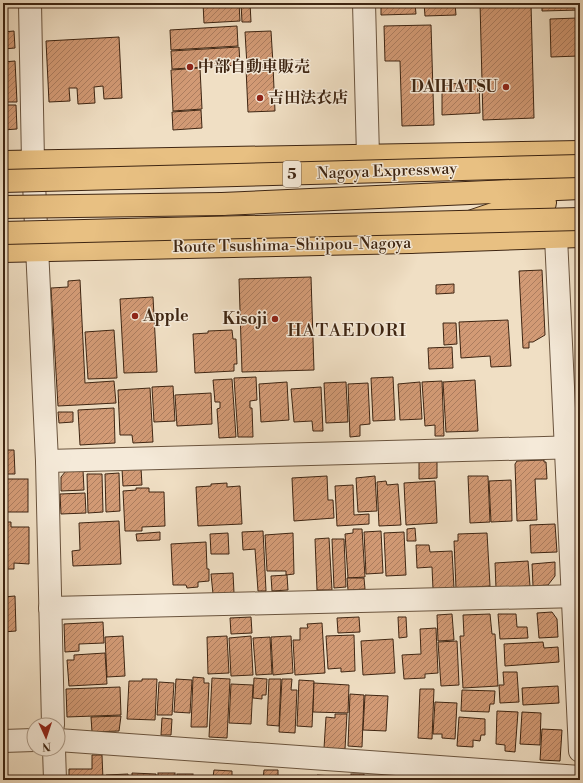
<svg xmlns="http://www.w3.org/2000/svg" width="583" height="783" font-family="'Libre Bodoni','Noto Serif JP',serif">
<defs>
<pattern id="building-hatch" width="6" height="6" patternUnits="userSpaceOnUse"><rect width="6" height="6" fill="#d29a75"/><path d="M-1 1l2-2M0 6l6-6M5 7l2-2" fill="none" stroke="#ac7d5f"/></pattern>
</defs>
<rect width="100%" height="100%" fill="#f0dfc4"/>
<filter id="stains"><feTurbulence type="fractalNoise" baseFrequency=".005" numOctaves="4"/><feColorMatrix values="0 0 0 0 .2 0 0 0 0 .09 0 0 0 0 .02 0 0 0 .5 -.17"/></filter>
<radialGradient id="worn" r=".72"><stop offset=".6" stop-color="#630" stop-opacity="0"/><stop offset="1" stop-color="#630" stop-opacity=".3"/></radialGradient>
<g fill="url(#building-hatch)" stroke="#3e2512">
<polygon points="203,3 239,3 240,21 204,23"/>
<polygon points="241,3 250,3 251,22 242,22"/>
<polygon points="381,3 415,3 416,14 381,15"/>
<polygon points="424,3 455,3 456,15 425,16"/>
<polygon points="480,3 536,3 531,4 534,118 483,120"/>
<polygon points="542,3 580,3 580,10 542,11"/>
<polygon points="578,18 579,56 551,57 550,19"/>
<polygon points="431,25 434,125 402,126 400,61 385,61 384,26"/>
<polygon points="237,26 238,46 171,50 170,30"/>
<polygon points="14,31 15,48 3,49 3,32"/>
<polygon points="271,31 273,64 247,66 245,32"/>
<polygon points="119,37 122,98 104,99 103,86 94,87 95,103 78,104 77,88 69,88 70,101 49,102 46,41"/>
<polygon points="239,47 240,65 172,69 171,51"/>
<polygon points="15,61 17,102 3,102 3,62"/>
<polygon points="273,66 275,111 248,112 246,68"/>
<polygon points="200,68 202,109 173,111 171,70"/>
<polygon points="479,83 480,113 442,115 442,84"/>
<polygon points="3,105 16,105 17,129 3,130"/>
<polygon points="201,110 202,128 173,130 172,112"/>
<polygon points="542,270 545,335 533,342 529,342 529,348 523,348 519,271"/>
<polygon points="311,277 314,370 242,372 239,279"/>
<polygon points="80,280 85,383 114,381 116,403 58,406 51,288 68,287 68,281"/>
<polygon points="454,284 454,293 436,294 436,285"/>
<polygon points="153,297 157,372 124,373 120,299"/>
<polygon points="508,320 511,366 491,367 490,356 461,358 459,322"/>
<polygon points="443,323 456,323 457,344 444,345"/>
<polygon points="114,330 117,378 88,379 85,332"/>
<polygon points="232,330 233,339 236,339 237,364 234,364 234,371 195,373 193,334 208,333 208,331"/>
<polygon points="452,347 453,368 429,369 428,348"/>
<polygon points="256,377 257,400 250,401 250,408 252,408 253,437 238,437 234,378"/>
<polygon points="393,377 395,420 373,421 371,378"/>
<polygon points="232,379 236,437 219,438 217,409 220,408 220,402 215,402 213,380"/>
<polygon points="475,380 478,431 446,432 443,382"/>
<polygon points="442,381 444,436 435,436 435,425 425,426 422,382"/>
<polygon points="287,382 289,420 261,422 259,384"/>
<polygon points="346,382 348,422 326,423 324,383"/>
<polygon points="420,382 422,419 400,420 398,384"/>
<polygon points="368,383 370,424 360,425 360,436 350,437 348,384"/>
<polygon points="173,386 175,421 154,422 152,387"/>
<polygon points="321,387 323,431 313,431 312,421 294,422 291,389"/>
<polygon points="150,388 153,442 133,443 132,435 120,435 118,390"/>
<polygon points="211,393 212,424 177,426 175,395"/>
<polygon points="114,408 115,443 80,445 78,410"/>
<polygon points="58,412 73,412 73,422 59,423"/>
<polygon points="3,447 4,450 14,450 15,474 3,474"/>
<polygon points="544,460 544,462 546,462 547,479 535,479 537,520 517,521 515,464 517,461"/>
<polygon points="437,461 437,478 419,479 419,462"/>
<polygon points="141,468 142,485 123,486 122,469"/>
<polygon points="83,470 84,490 61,491 61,477 66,471"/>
<polygon points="119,473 120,511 106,512 105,474"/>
<polygon points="87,474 102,474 103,512 88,513"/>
<polygon points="327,476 328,500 333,500 334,518 294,521 292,478"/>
<polygon points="375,476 377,511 358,512 356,478"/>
<polygon points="468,476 488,476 490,522 470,523"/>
<rect x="3" y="479" width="25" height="33"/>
<polygon points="511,480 512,521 491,522 489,481"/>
<polygon points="386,481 387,485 398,484 401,525 379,526 377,482"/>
<polygon points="435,481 437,523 406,525 404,483"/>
<polygon points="227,483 227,487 240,486 242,524 198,526 196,487 211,486 211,484"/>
<polygon points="353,485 354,515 369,514 369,524 337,526 335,486"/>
<polygon points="136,488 149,488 149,492 164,492 165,526 142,527 142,531 125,531 123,491 136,490"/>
<polygon points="85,493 86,513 61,514 60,494"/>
<polygon points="119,521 121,564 73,566 72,551 80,550 79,523"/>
<polygon points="3,522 11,522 11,527 29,527 29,564 14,563 14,569 3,569"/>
<polygon points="555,524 557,552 531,553 530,525"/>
<polygon points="415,528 416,541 407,541 407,529"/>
<polygon points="353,529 362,529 365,577 348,578 345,534 353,533"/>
<polygon points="263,531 266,591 258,591 255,549 243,550 242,532"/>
<polygon points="381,531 383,573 366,574 364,532"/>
<polygon points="160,532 160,540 137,541 136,534"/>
<polygon points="404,532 406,575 386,576 384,533"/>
<polygon points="228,533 229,554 211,554 210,534"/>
<polygon points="293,533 294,574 286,575 286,571 267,571 265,535"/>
<polygon points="487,533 490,586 456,588 454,541 458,541 458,534"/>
<polygon points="329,538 332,590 317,590 315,539"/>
<polygon points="332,539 344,539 346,587 334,588"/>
<polygon points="206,542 207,569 209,569 209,581 198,582 198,587 187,588 186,585 173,585 171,544"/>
<polygon points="416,545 429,545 430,552 452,551 454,588 433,589 432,567 417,568"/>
<polygon points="528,561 530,586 496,588 495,563"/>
<polygon points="555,562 555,576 548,585 533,586 532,564"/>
<polygon points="233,573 234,593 213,594 211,574"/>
<polygon points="287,575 288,590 272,591 271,576"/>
<polygon points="347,578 364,578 365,589 348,590"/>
<polygon points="15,596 16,631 3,632 3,597"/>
<polygon points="552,612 557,619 558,637 539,638 537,613"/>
<polygon points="452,614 454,640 438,641 437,615"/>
<polygon points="490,614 492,634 495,634 498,686 463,688 460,636 464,636 463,615"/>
<polygon points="498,614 516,614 517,627 527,627 528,638 500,639"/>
<polygon points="251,617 252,633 231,634 230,618"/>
<polygon points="359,617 360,632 338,633 337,618"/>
<polygon points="398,617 406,617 407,637 399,638"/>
<polygon points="103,622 104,643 79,644 79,651 65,652 64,624"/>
<polygon points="322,623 325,673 295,675 293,640 300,640 300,628 308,628 307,624"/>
<polygon points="436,628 438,673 425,674 425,678 404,679 402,655 421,654 420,629"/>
<polygon points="354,635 355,671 341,672 341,668 328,669 326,636"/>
<polygon points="123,636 125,676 107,677 105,637"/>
<polygon points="227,636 229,673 208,674 207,637"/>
<polygon points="251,636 253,675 231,676 229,638"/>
<polygon points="291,636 293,673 273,675 271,637"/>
<polygon points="270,637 272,674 256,675 253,638"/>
<polygon points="393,639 395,673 363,675 361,641"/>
<polygon points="457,641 459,685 441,686 438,642"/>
<polygon points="543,642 544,648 558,647 559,662 505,666 504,644"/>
<polygon points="105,653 107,684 69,686 67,660 74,660 74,655"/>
<polygon points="503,672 517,672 519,702 500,703 499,685 504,685"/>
<polygon points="193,677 204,678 204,683 209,683 207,727 191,727"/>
<polygon points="212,678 230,679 227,738 209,737"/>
<polygon points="254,678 267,679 266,695 262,695 262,699 253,698"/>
<polygon points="142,679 157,679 155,720 127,719 129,681 142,681"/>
<polygon points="176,679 192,680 190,713 174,712"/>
<polygon points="269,679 281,679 279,726 267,725"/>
<polygon points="282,679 292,679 291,690 297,690 295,733 279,732"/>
<polygon points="299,680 314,681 312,727 297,726"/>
<polygon points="159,682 174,683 172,715 157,715"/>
<polygon points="314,683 349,685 348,713 313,712"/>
<polygon points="231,684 253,685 251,724 229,723"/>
<polygon points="558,686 559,703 523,705 522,688"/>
<polygon points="120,687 121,715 67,717 66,689"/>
<polygon points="420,689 434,689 432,739 418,738"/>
<polygon points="462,690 495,691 494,704 490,704 489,712 461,711"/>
<polygon points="350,694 364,695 362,747 348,746"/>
<polygon points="365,695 388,696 386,731 363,730"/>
<polygon points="435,702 457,703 455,739 442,738 442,734 433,734"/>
<polygon points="497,711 518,712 515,752 505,751 505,745 496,744"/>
<polygon points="522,712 541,713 540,745 520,744"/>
<polygon points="335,714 347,714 345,749 324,748 326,717 335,718"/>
<polygon points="121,716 119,731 92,732 91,717"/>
<polygon points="459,717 485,719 485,735 481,735 480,741 473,740 473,747 457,746"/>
<polygon points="162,718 172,719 171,735 161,735"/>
<polygon points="542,729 562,730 560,761 540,760"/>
<polygon points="92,755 102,755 103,780 69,780 69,769 92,769"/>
<polygon points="214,770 232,771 232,780 196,780 196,776 213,777"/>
<polygon points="264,770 278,770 278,780 263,780"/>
<polygon points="132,773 156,774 156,780 132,780"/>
<rect x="158" y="773" width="17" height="7"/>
<polygon points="128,774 128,780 106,780 106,775"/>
<rect x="177" y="774" width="16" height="6"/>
<rect x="351" y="774" width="13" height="6"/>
<polygon points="317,775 333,776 333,780 317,780"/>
</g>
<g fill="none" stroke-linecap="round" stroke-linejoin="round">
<g stroke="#6a543e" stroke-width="24">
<g id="minor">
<polyline points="30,3 33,162 47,461 53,725"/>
<polyline points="364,3 368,156"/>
<polyline points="556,237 580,751"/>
<polyline points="47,461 580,447"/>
<polyline points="50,608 580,596"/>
<polyline points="58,740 580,777"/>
<polyline points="3,741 34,740"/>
<polyline points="54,749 55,780"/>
</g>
</g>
<g stroke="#3e2512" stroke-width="24">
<g id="major">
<polyline points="3,162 580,152"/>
<polyline points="3,251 410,242 580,236"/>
</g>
</g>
<g stroke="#3e2512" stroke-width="24">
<g id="highway">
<polyline points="222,204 580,188"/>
<polyline points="410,242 520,205 545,203"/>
</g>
</g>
<use href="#minor" stroke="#f5ead9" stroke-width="22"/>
<use href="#major" stroke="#e8c082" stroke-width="22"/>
<use href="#highway" stroke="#e8c082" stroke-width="22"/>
<g stroke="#3e2512" stroke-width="24" stroke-linecap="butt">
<g id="highway-bridge">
<polyline points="3,181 580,166"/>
<polyline points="3,207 222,204"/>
<polyline points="3,233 580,219"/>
</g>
</g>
<use href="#highway-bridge" stroke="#e8c082" stroke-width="22"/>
</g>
<g fill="#8f2418" stroke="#f5ead9" stroke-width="1.5">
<circle cx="190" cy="67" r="4"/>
<circle cx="506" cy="87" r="4"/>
<circle cx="260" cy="98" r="4"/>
<circle cx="135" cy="316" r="4"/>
<circle cx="275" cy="319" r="4"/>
</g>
<g text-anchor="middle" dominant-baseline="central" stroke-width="3" stroke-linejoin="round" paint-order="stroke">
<rect fill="#f5ead9" stroke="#75604e" stroke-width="1" x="283" y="161" width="18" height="26" rx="3"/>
<g font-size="15" font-weight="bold" fill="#3e2512">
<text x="292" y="174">5</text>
</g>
<g font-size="16" font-weight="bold" fill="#3e2512" stroke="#f5ead9" text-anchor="start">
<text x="198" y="67">中部自動車販売</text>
<text x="498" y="87" text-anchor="end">DAIHATSU</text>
<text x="268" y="98">吉田法衣店</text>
<text x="143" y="316">Apple</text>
<text x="267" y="319" text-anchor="end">Kisoji</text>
</g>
<g font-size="16" fill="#3e2512" stroke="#f5ead9">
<text transform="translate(387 171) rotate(-2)">Nagoya Expressway</text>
<text transform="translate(292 245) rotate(-1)">Route Tsushima-Shiipou-Nagoya</text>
</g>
<g font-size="18" letter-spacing="1" fill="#3e2512" stroke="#f5ead9">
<text x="347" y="330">HATAEDORI</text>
</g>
</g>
<rect width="583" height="783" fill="none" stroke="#f0dfc4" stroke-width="16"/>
<rect x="4" y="4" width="575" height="775" fill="none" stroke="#3e2512" stroke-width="2"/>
<rect x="8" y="8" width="567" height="767" fill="none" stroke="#3e2512"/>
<g transform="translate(46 737) rotate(177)"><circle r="19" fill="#f5ead9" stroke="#ac9b89"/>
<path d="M0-3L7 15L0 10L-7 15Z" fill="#8f2418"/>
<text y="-6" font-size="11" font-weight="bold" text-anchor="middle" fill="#3e2512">N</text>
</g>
<rect width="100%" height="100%" filter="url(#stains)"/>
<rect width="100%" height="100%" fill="url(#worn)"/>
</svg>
